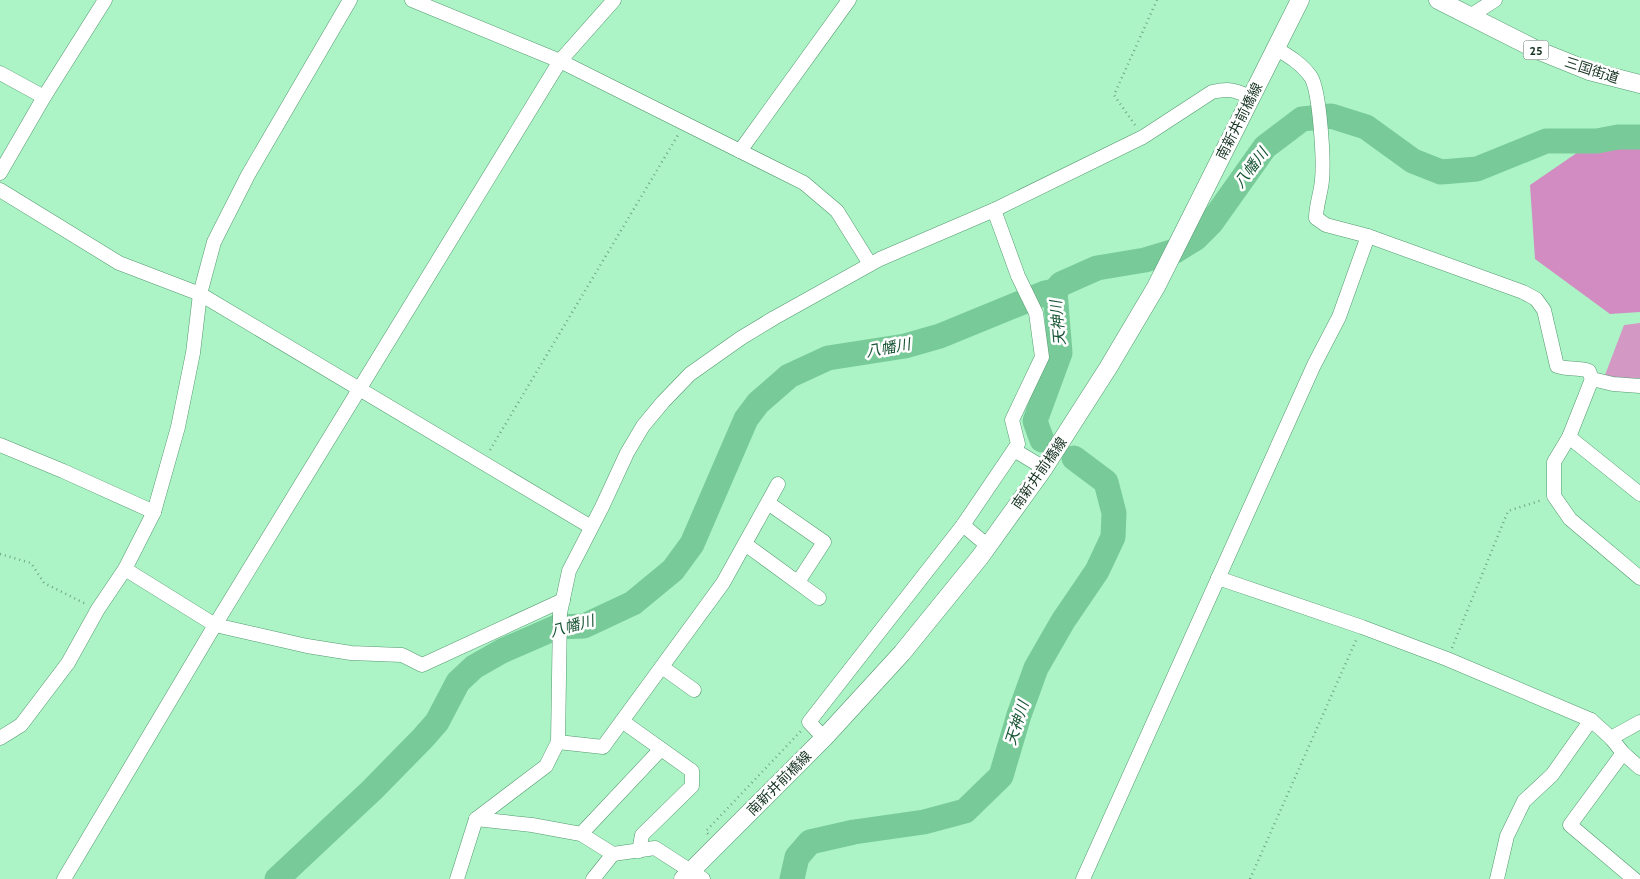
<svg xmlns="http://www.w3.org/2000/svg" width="1640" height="879" font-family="Cabin,'Noto Sans JP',sans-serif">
<rect width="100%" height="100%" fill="#acf4c6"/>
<polygon fill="#d498c5" points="1640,323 1640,378 1618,380 1605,375 1624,325"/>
<polygon fill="#d38cc2" points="1640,143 1640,312 1610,314 1535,259 1530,185 1584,148"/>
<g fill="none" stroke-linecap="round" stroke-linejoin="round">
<g stroke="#78cb98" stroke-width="25">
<polyline points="1042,440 1035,421 1060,353 1055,291"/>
<polyline points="277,879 372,790 423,738 437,722 458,682 474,667 502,651 557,627 584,626 633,603 673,570 692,544 746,419 758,403 789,376 828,358 905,346 940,336 1045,293 1055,291 1061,284 1097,268 1145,260 1175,251 1196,238 1211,223 1265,147 1302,119 1331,116 1366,127 1413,161 1441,172 1477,169 1546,141 1597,141 1618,137 1640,137"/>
<polyline points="792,879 797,857 810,842 854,832 924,822 965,811 1001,776 1019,715 1036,668 1063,621 1097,571 1113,537 1114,513 1106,482 1074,458"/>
</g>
<g stroke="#53996f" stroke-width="15">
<g id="minor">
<polyline points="412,0 560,61 804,183 837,211 870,264"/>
<polyline points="1470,16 1495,0"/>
<path d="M 1275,48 C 1289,56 1302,64 1311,77 C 1320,92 1324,161 1322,180 C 1321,193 1316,205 1316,218 L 1326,225 L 1368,236 L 1523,292 L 1536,299 L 1544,310 L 1557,366 C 1568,370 1578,367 1589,371 L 1592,379 L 1613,384 L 1640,386"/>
<polyline points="0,73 44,97"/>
<polyline points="740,151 849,0"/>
<polyline points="0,173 44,97 105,0"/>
<polyline points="0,190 119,263 200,294 591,527"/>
<polyline points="1569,437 1592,379"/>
<polyline points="0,445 63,471 154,512"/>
<polyline points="1014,450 1044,468"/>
<polyline points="1640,494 1569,437 1554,462 1554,496 1570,519 1640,578"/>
<polyline points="768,503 824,542 798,582"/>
<polyline points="963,525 988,546"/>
<polyline points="745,544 819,598"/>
<polyline points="125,569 215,625 307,646 351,653 402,655 422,665 563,600"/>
<polyline points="1218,578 1362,627 1447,659 1591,720 1611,738 1623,753 1640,768"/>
<polyline points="662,667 694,690"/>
<polyline points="622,721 692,771 692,786 642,835 639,851"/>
<polyline points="0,738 21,725 68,663 98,609 125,569 154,512 178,427 193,353 200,294 214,242 248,175 350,0"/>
<polyline points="824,738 809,722 963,525 1018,444 1012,420 1042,357 1036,313 1018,276 994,210"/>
<polyline points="1611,738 1640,722"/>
<polyline points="558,742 603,747 723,583 778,484"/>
<polyline points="1623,753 1570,825 1634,879"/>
<polyline points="476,819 532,825 581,834 613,854 655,848 703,879"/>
<polyline points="581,834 661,749"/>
<polyline points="64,879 215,625 560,61 614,0"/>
<path d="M 457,879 L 476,819 L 546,766 L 558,742 L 560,613 L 569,571 L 602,507 L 627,453 L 643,426 L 663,402 L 690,374 L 741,338 L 774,318 L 880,259 L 994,210 L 1143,137 L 1212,92 C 1230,88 1234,90 1251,97"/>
<polyline points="593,879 613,854"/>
<polyline points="1083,879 1314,365 1339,317 1368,236"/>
<polyline points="1497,879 1507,836 1524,801 1552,775 1591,720"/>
</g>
</g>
<g stroke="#53996f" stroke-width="19">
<g id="major">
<polyline points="1438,0 1537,50 1589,71 1640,84"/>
<polyline points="683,879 824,738 902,653 980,557 1044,468 1108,368 1156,287 1300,0"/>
</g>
</g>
<g stroke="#70a684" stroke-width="2.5" stroke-dasharray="1 4" stroke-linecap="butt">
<polyline points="1135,125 1114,95 1157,0"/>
<polyline points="490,450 678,135"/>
<polyline points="0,554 31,563 44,583 86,604"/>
<polyline points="1452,648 1508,511 1542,500"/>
<polyline points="708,834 706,831 801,731"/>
<polyline points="1250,879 1357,638"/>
</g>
<use href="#minor" stroke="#fff" stroke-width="14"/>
<use href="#major" stroke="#fff" stroke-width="18"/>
</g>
<g text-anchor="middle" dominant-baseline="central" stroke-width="5" stroke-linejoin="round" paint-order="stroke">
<rect fill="#fff" stroke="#5c7064" stroke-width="1" x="1523.5" y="40.5" width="25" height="19" rx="4"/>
<g font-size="12" font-weight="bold" fill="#163321">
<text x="1536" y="50">25</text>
</g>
<g font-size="14" fill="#163321" stroke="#fff">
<text transform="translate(1592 70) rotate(18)">三国街道</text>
<text transform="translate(1239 121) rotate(-63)">南新井前橋線</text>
<text transform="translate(1039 473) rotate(-55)">南新井前橋線</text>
<text transform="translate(779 783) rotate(-45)">南新井前橋線</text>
</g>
<g font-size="15" font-style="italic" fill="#165433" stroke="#fff">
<text transform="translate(1251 168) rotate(-53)">八幡川</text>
<text transform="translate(1058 323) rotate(-95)">天神川</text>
<text transform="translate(888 348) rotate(-10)">八幡川</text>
<text transform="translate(572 626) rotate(-15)">八幡川</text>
<text transform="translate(1017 723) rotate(-72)">天神川</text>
</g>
</g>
</svg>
